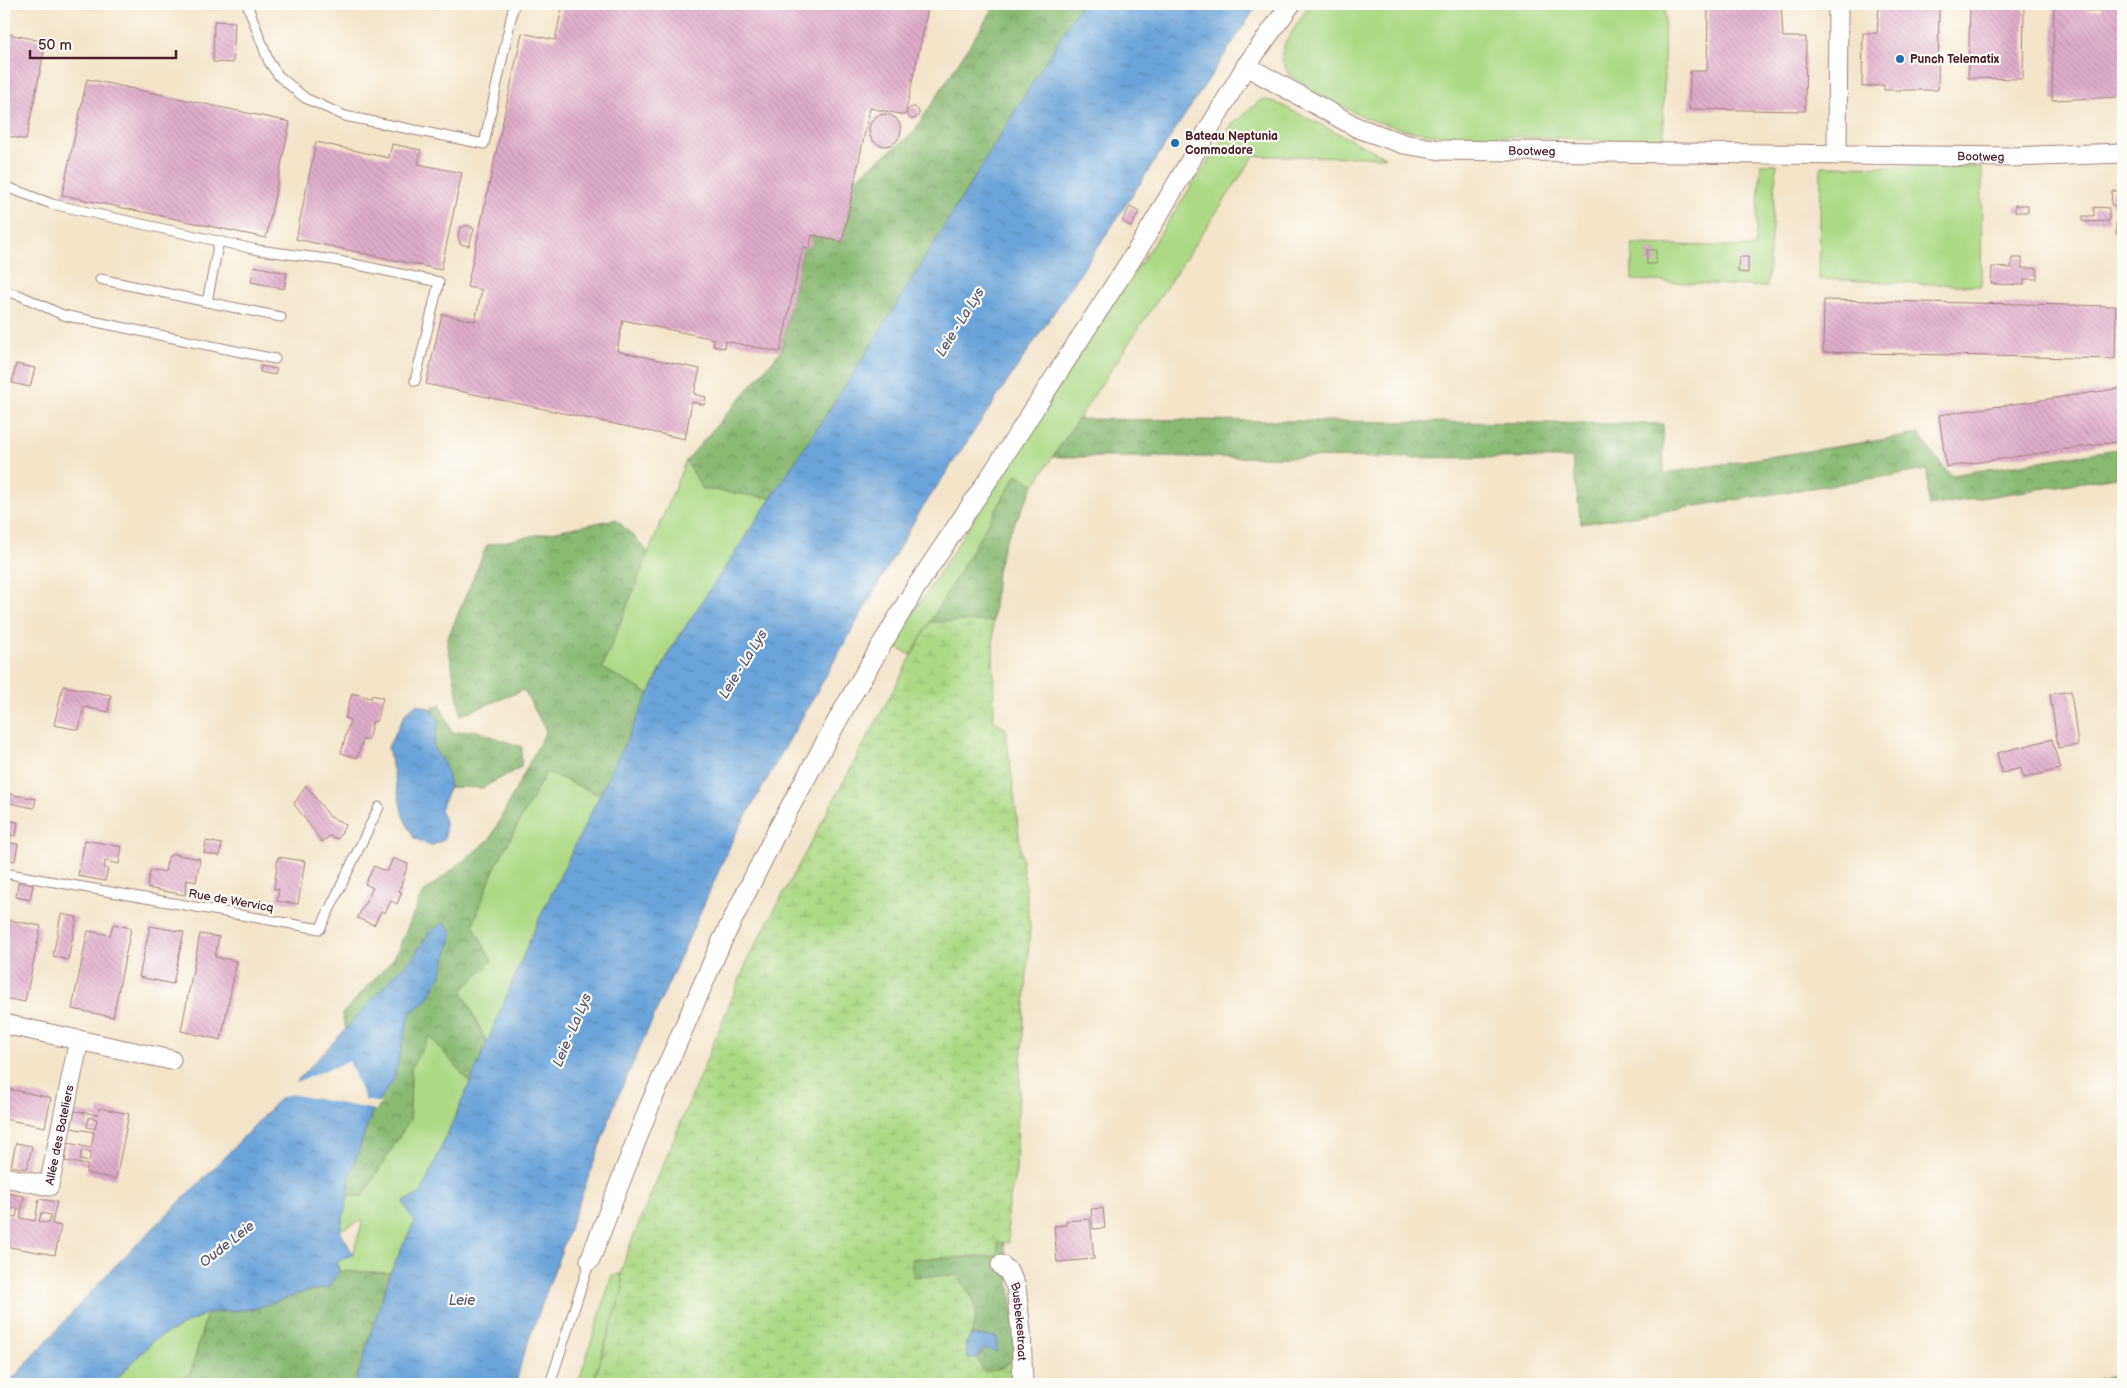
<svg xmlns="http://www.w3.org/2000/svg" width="2127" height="1388" font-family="'Balsamiq Sans',sans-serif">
<defs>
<pattern id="forest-crowns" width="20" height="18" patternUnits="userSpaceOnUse" patternTransform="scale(1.25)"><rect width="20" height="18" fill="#8ab972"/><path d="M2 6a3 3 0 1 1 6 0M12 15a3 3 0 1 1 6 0" fill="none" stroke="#73965e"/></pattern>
<pattern id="wetland-marsh" width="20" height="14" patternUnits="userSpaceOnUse" patternTransform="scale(1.25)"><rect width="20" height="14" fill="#add985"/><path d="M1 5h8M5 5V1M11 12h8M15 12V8" fill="none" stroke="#96ba73"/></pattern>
<pattern id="water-ripples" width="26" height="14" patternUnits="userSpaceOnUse" patternTransform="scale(1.25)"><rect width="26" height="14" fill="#6ba4da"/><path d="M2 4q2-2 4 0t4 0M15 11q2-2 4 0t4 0" fill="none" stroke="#5a85b1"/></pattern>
<pattern id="building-back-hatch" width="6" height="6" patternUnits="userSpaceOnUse" patternTransform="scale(1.25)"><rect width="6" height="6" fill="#dfadcb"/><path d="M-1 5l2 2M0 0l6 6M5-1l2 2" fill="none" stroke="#c194ae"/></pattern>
</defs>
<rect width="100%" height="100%" fill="#fdfcf7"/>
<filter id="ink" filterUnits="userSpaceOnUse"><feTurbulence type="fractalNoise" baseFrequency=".02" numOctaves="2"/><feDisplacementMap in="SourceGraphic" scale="10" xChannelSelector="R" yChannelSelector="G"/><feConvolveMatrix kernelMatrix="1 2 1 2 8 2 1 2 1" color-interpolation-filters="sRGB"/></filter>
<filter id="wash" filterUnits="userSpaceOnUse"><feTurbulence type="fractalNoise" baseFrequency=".0096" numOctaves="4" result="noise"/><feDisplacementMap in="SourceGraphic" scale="20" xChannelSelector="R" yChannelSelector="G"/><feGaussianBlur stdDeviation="1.12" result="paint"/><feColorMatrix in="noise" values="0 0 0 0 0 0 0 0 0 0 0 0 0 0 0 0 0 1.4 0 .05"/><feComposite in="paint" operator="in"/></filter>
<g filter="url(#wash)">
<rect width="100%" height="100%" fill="#f3e4ca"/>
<g fill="#add985" stroke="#7c7c58">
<polygon points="1310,4 1665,4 1663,143 1560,138 1437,135 1410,131 1368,119 1318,94 1289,75 1281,58 1285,43"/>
<polygon points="1262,99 1275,102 1386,157 1254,156 1034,485 1017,474 911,655 892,646 1032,428 1233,123"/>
<polygon points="1761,164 1777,164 1767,287 1632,280 1632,244 1755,247"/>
<polygon points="1821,166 1982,167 1981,286 1819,279"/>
<polygon points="686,460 703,488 771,498 672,647 649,694 602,668"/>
<polygon points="546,772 600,795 538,921 487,1043 462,991 492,961 473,925 494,869"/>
<polygon points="430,1035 470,1083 421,1193 415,1222 390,1273 339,1271 337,1262 353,1254 363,1220 340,1230 348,1196 363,1196 410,1119 411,1068"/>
<polygon points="621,1274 623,1288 592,1384 578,1384 612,1275"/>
<polygon points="207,1313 191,1372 174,1384 112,1384 155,1339"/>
</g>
<g fill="url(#forest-crowns)" stroke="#6a6c4e">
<polygon points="996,4 1081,4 859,365 771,498 703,489 686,461 780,352 803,247 810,248 812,235 842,242 855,179 913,133"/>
<polygon points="1078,419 1663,424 1664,473 1919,434 1935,457 1951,475 2123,448 2123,476 1929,506 1927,470 1581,524 1572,458 1053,457"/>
<polygon points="1017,474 1034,485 1004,544 997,571 993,621 930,622"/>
<polygon points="616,519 649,552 602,668 649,694 600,795 546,772 494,869 473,925 492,961 462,991 487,1043 470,1083 430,1036 411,1068 410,1119 363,1196 348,1196 350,1175 373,1109 394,1079 410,1013 427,1000 430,931 413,958 388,982 346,1029 342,1014 394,958 422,894 490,839 546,731 524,690 461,715 447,640 487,545"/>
<polygon points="440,704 452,733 474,730 522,747 521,767 482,788 450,787 445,765 433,748 439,720 431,709"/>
<path d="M 1003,1241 L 1007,1261 L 1018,1356 L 994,1372 L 984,1371 L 976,1359 L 997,1337 L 971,1335 C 978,1306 976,1297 956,1275 L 913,1277 L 911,1259 L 996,1256 L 998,1242 Z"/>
<polygon points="339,1271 390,1273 355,1384 174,1384 191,1372 207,1313 253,1309 307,1291 329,1287"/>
<polygon points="2123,1374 2123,1384 2077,1384"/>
</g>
<path fill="url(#wetland-marsh)" stroke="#7c7c58" d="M 993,621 L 994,721 L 1006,729 L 1030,926 L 1018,1111 L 1016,1171 L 1007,1212 L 1009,1243 L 998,1242 L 997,1256 L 911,1259 L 913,1277 L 956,1275 C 973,1295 981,1308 971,1334 C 967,1345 965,1344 967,1357 L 976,1359 L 984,1371 C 998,1373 1007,1365 1018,1356 L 1018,1384 L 593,1384 L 623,1288 L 621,1274 L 627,1252 L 749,957 L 930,622 Z"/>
<g fill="url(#water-ripples)" stroke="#5a6282">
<polygon points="1081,4 1258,4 1110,229 917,516 734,837 616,1101 522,1359 516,1384 355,1384 390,1273 414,1222 403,1202 421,1193 470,1083 538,921 672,647 859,365"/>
<polygon points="417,704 431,709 439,720 433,748 445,765 450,787 440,809 445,821 445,839 431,846 414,838 403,816 388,747 407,711"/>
<polygon points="445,922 453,933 440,977 427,1000 410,1013 394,1079 373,1109 350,1175 348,1196 340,1230 353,1254 337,1262 339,1271 329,1287 307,1291 253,1309 207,1313 155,1339 111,1384 8,1384 110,1271 214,1168 346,1029 388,982 413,958 430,931"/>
<polygon points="971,1335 997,1337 997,1352 984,1349 976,1359 967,1357 965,1344"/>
</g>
<polygon fill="#f3e4ca" points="349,1061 365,1100 381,1103 376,1110 290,1094 275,1100 291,1084"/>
<g id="blocks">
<g fill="url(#building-back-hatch)" fill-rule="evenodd">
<polygon points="563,4 929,4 905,115 870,108 842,242 812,235 810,248 803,247 780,352 725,341 724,348 713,346 714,339 623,320 617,351 700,369 694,394 706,397 704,405 692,402 685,439 426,384 442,314 475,321 482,290 467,287 522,33 555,40"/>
<polygon points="950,4 965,4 964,8"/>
<polygon points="1708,4 1781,4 1783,37 1806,37 1805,111 1689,109 1690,71 1707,71"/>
<polygon points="1879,4 1939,4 1938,90 1884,90 1884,85 1862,87 1863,33 1877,33"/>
<polygon points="1970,4 2024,4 2023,79 1968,78"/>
<polygon points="2054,4 2086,4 2087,11 2101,10 2101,4 2123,4 2123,97 2052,100"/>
<polygon points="214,21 235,22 233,63 213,62"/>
<polygon points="9,34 46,42 26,140 4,135 4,60"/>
<polygon points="87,79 290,122 266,238 62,195"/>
<circle cx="913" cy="113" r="6"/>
<circle cx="885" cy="130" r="16"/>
<polygon points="316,142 389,158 392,144 421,150 418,164 462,173 441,270 296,239"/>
<polygon points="2112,191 2119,191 2118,206 2111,205"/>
<rect x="2015" y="205" width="13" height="7"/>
<polygon points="1130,207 1139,212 1131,227 1122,221"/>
<polygon points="2094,207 2109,208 2109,221 2083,222 2083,216 2094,216"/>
<polygon points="2116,223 2123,223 2123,235 2116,234"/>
<polygon points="468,225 474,229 469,246 460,244 458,236 460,228"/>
<rect x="1647" y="250" width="9" height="14"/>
<polygon points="1739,257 1748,257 1748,273 1738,272"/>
<polygon points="2012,258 2022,258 2022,268 2037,268 2037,279 2024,279 2024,285 1991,284 1992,267 2011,268"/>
<polygon points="254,266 287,273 284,289 251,282"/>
<polygon points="1824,300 2116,306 2115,359 1823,352"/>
<polygon points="16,364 35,368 30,387 12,383"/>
<polygon points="261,366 277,369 275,375 260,372"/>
<polygon points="2123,388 2123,441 1946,467 1939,415"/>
<polygon points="63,686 111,695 108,712 84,707 79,730 54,725"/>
<polygon points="2071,691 2078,745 2058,748 2050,694"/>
<polygon points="352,693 371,698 372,695 383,698 376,722 373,721 368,740 363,739 357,758 341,753 350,720 345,718"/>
<polygon points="2052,739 2060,769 2024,778 2021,768 2002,773 1997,753"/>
<polygon points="306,785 330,817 346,824 338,839 330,836 322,842 294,804"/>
<polygon points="4,793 36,799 34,808 4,802"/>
<polygon points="4,820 18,822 16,836 11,835 10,843 18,844 15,861 4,859"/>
<polygon points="85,840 122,847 119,864 105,861 104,867 108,869 105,881 78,876"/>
<polygon points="206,841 222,844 220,856 204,853"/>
<polygon points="173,854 200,859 196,882 187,880 185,895 147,888 150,872 154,870 165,872 168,857"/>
<polygon points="278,857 305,861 298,904 277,901 279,889 274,889"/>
<polygon points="393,858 408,864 399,891 402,892 397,904 391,901 385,913 381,911 374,925 357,918 373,888 365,884 374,866 387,872"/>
<polygon points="18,882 33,885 30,900 16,897"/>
<polygon points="61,914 77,917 68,960 53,956"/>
<polygon points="4,919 41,926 25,1002 4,998"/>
<polygon points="113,924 131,928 113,1017 72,1009 88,931 110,935"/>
<polygon points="150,926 184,932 173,984 139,977"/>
<polygon points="200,934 219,937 215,957 237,961 221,1040 181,1031"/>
<polygon points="4,1088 51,1098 45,1127 4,1119"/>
<path d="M 99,1108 L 129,1114 L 116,1179 L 86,1173 L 88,1165 L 65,1161 L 68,1143 L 91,1148 L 94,1132 L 71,1128 L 75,1111 L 98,1115 ZM 89,1117 L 97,1119 L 95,1129 L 87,1127 ZM 82,1150 L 91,1152 L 89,1162 L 80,1160 Z"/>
<polygon points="16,1143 32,1146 27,1169 11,1166"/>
<path d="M 7,1193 L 24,1196 L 20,1218 L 35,1221 L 39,1199 L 57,1202 L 52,1224 L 61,1226 L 55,1255 L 4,1246 L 4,1209 ZM 8,1207 L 18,1209 L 16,1217 L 6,1215 ZM 41,1213 L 51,1215 L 49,1223 L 39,1222 Z"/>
<polygon points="1103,1208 1105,1228 1093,1229 1091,1209"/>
<polygon points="1090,1219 1094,1259 1057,1262 1054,1226 1066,1225 1066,1221"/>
</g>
</g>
</g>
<g filter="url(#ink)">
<use href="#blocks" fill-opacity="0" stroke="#9e827a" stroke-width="1"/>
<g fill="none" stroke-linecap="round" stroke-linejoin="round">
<g stroke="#9e827a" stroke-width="11">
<g id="service">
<polyline points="247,4 269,62 279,76 305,98 345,116 484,144 514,4"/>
<polyline points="4,186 52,204 258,250 334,260 439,282 415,381"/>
<polyline points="219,241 207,302 281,317"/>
<polyline points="100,279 207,302"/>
<polyline points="4,291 19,295 63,315 275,359"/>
<polyline points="4,873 320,929 379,807"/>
<polyline points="550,1384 590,1260"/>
</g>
</g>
<g stroke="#9e827a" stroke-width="21">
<g id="minor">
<path id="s1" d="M 1246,66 L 1358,128 L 1404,144 L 1440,150 L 2008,157 L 2123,153"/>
<polyline points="1837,154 1838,4"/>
<polyline points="4,1024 171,1060"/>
<path id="s2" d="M 4,1177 L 49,1186 L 79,1040"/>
<polyline points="590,1260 650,1105 721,943 778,829 846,705 916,587 992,474 1140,246 1246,66 1291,4"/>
<path id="s3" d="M 1001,1265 L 1009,1272 L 1016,1287 L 1021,1332 L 1023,1384"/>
</g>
</g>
<use href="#service" stroke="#fff" stroke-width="9"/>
<use href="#minor" stroke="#fff" stroke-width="19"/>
</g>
</g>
<g fill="#1f6fb2" stroke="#fdfcf7" stroke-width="2">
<circle cx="1900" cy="59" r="5"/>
<circle cx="1175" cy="143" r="5"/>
</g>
<g text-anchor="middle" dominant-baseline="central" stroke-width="4.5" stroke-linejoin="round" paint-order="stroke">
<g font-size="12" font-weight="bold" fill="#4a1f2b" stroke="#fdfcf7" text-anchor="start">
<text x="1910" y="59">Punch Telematix</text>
<text x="1185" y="136">Bateau Neptunia<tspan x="1185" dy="14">Commodore</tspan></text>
</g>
<g font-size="12" fill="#4a1f2b" stroke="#fdfcf7">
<text stroke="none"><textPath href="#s1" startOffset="305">Bootweg</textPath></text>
<text stroke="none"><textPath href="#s1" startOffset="754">Bootweg</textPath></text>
<text transform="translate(231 901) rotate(10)">Rue de Wervicq</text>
<text stroke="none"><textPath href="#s2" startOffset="98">Allée des Bateliers</textPath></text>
<text stroke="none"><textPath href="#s3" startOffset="62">Busbekestraat</textPath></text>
</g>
<g font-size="14" font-style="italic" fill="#575471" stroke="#fdfcf7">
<text transform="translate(960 322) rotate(-58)">Leie - La Lys</text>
<text transform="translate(743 664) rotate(-58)">Leie - La Lys</text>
<text transform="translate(572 1030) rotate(-67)">Leie - La Lys</text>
<text transform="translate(227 1244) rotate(-38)">Oude Leie</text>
<text x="462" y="1300">Leie</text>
</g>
</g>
<rect width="2127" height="1388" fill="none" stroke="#fdfcf7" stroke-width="20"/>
<path d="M30 50v8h146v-8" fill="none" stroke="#4a1f2b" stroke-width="2.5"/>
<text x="38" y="50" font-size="15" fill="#4a1f2b" stroke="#fdfcf7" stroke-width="4" paint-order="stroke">50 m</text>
</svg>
